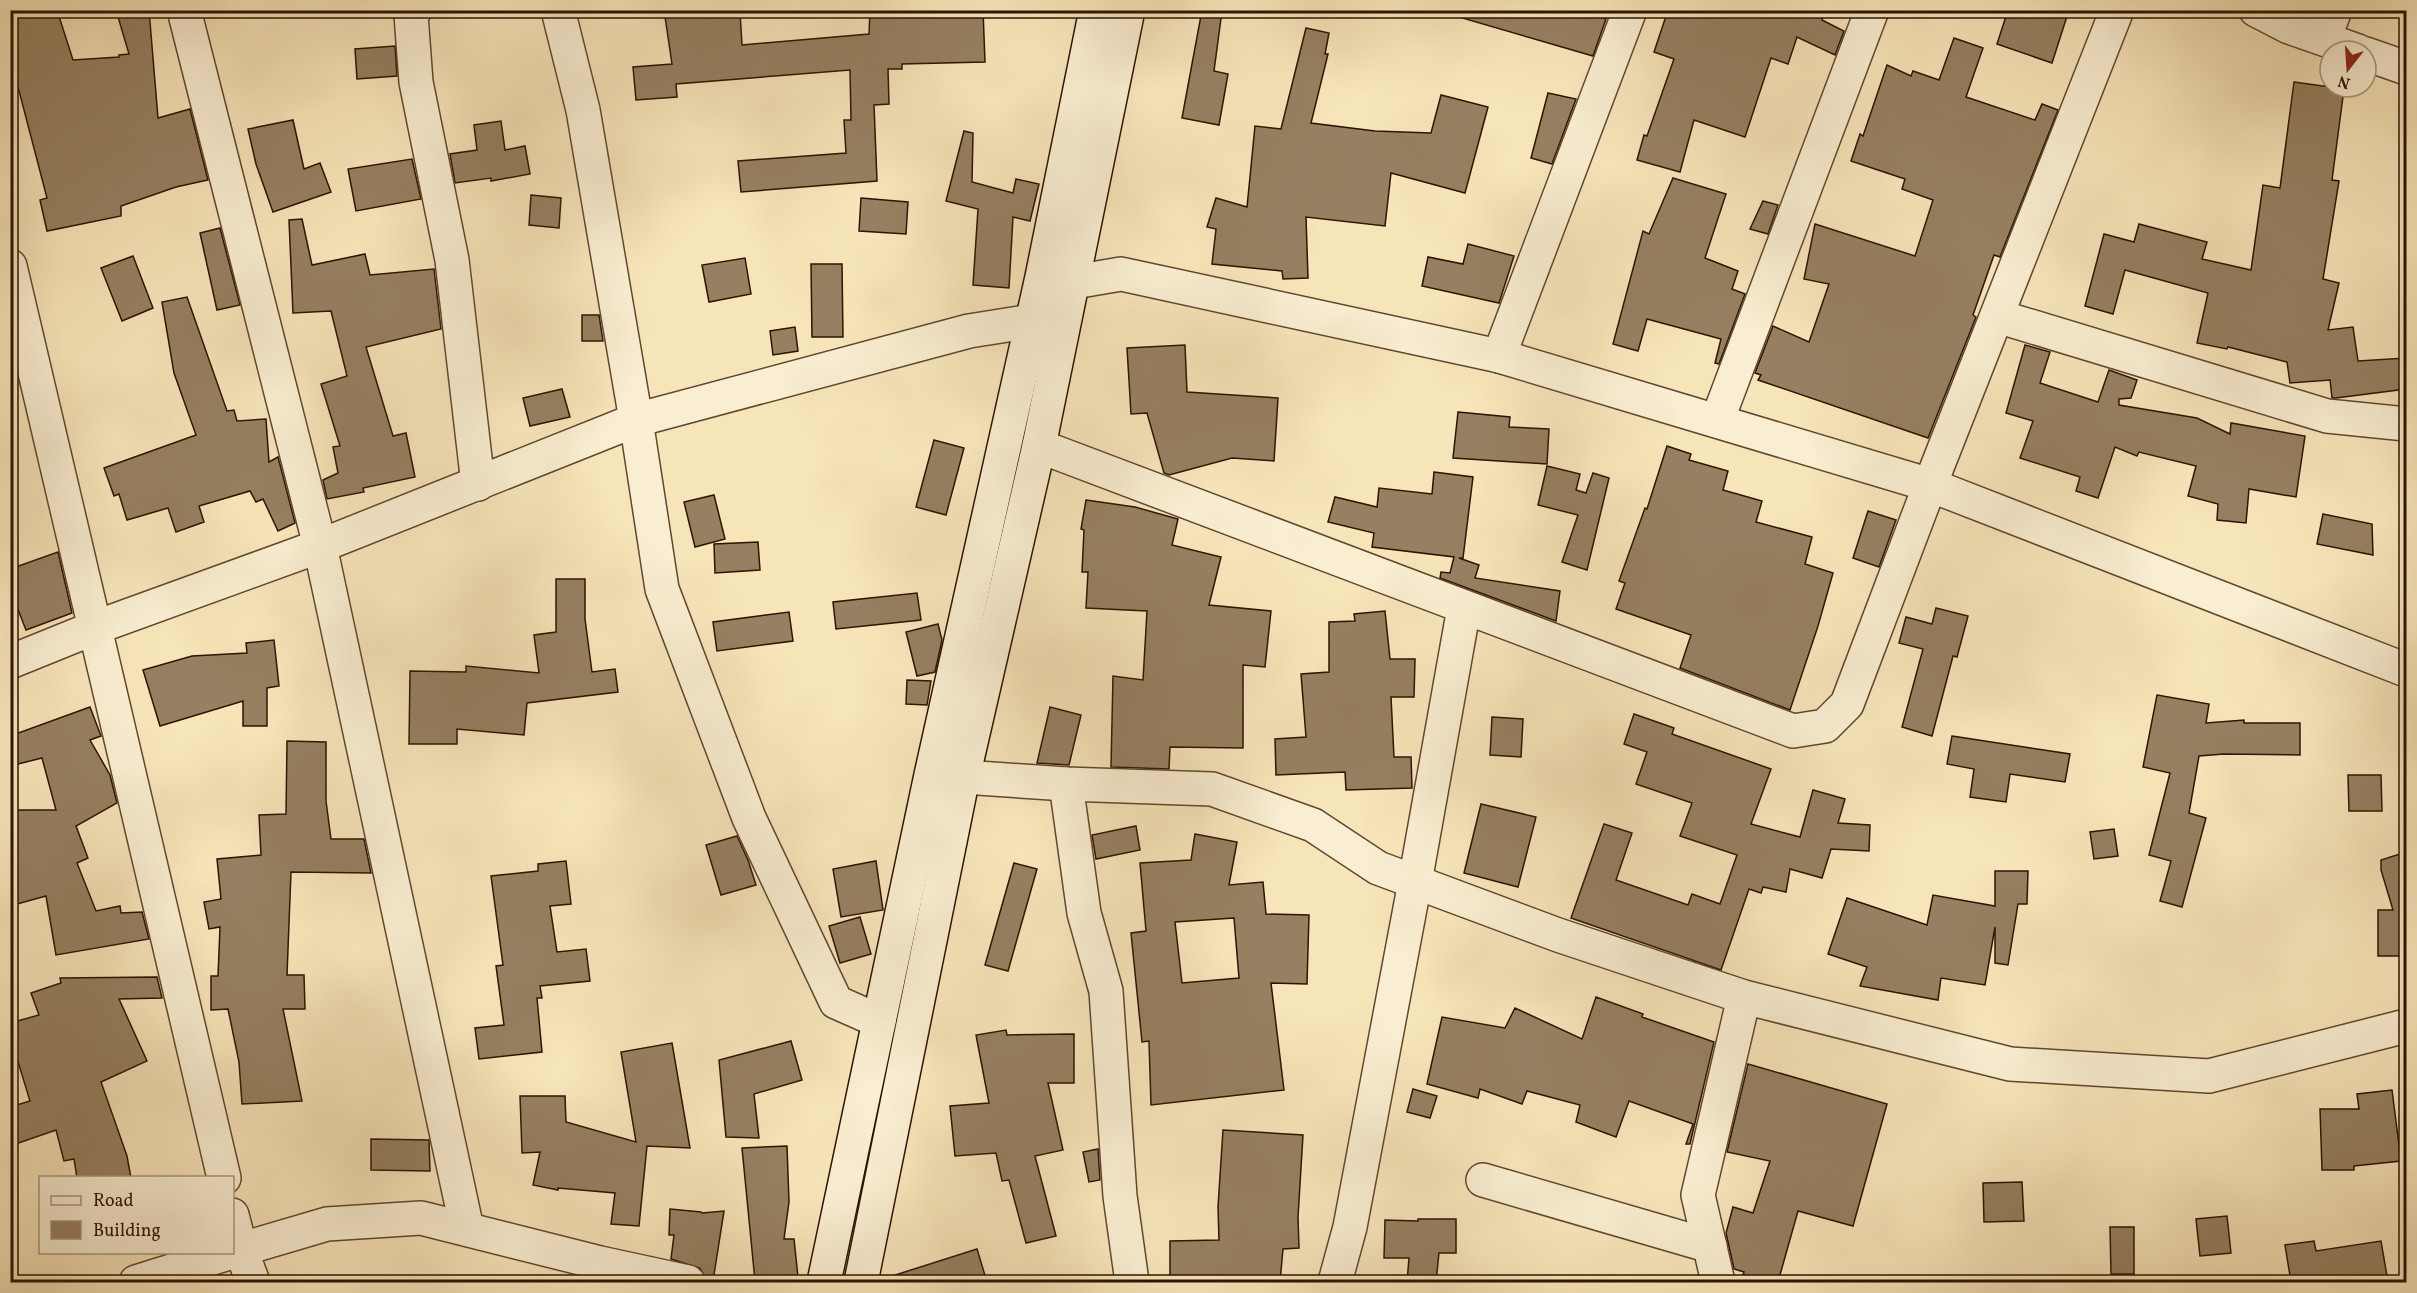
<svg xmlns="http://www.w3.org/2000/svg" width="2417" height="1293" font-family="Vollkorn,serif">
<rect width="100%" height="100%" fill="#f7e5ba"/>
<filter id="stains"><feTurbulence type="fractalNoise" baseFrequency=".00333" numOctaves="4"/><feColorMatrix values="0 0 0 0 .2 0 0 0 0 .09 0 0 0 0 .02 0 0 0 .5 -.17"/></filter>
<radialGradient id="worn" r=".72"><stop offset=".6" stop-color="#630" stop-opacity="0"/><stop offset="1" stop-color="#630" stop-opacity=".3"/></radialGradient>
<g fill="#968061" stroke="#2d1300" stroke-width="1.5" fill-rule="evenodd">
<polygon points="10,10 57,10 73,60 119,57 119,55 129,54 116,10 149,10 158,118 190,109 208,180 176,187 121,206 121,216 47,231 40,200 47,198 18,87 10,89"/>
<polygon points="664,10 696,10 696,16 740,12 742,45 869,34 870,10 983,10 985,62 902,64 902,69 888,69 889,104 874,105 877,181 741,192 738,161 846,153 844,120 851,120 850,70 676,84 677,97 636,100 633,67 672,64"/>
<polygon points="1202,10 1222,11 1214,71 1228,74 1219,125 1182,118"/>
<polygon points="1460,10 1576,10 1606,19 1593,56 1459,17"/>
<polygon points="1668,10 1825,10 1822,20 1844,31 1835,55 1797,37 1788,64 1771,58 1745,137 1694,120 1680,172 1637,160 1644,135 1647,136 1674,59 1654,52"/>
<polygon points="2008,10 2069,10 2052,63 1997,44"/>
<polygon points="1306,28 1329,33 1325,54 1328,54 1311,123 1375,131 1431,133 1441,95 1488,107 1465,193 1391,173 1385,226 1306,217 1308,278 1283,279 1282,271 1212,264 1216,229 1207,227 1216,198 1247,207 1255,126 1281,129"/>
<polygon points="1954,38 1983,48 1966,97 2035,120 2042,104 2058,110 2000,257 1994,255 1973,315 1976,317 1928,438 1758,380 1761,375 1755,373 1773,326 1809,342 1829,284 1804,279 1815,224 1915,256 1933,200 1902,189 1905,179 1851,161 1860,134 1863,136 1887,65 1911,76 1913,71 1939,80"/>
<polygon points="395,46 397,76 357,79 355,49"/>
<polygon points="2294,82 2344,89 2332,180 2339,181 2323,279 2339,283 2328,330 2353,327 2358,361 2406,358 2406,389 2336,398 2332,398 2330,380 2290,383 2287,362 2228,347 2227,349 2197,343 2208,293 2125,270 2113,314 2085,306 2104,234 2134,242 2139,224 2207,242 2202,259 2251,270 2263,185 2280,188"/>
<polygon points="1548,93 1576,99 1552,164 1531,158"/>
<polygon points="293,120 304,169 320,163 331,192 273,212 256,164 248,129"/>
<polygon points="501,121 505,150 525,146 530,174 491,181 491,178 455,183 450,154 477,150 474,125"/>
<polygon points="964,131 973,133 972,182 1013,193 1016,179 1039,184 1030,221 1013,217 1009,288 973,285 978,209 946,201"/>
<polygon points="412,159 421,199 356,211 348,169"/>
<polygon points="1673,178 1726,194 1705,258 1738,271 1732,289 1745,294 1719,364 1715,363 1721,339 1647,319 1638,351 1613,344 1643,231 1649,234"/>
<polygon points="531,195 561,198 559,228 529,225"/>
<polygon points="861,198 908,202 906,234 859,231"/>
<polygon points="1763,201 1778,205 1768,234 1750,229"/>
<polygon points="302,219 312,265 365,254 370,275 434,269 441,329 366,347 393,436 406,433 415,477 363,488 364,492 327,499 323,480 338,473 333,447 340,446 321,384 347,376 331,311 293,313 289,220"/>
<polygon points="220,228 240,305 217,310 200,233"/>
<polygon points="1468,244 1514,256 1499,303 1422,286 1428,257 1463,264"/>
<polygon points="133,256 153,308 122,321 101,268"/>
<polygon points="745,258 751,294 709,302 702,265"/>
<polygon points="811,264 842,264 843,337 812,337"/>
<polygon points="187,297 227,411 234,410 237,421 266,419 269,462 278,457 295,523 278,531 263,499 256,502 250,491 199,506 204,522 176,532 168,508 127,520 119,494 114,496 104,468 196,435 174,373 162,302"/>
<polygon points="582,315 599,315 603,341 582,341"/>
<polygon points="795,327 798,351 773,355 770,331"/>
<polygon points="1185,345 1187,392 1278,398 1274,461 1232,458 1169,475 1164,473 1147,413 1131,414 1127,348"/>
<polygon points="2025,345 2050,352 2040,383 2098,402 2109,370 2137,380 2131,398 2119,399 2119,405 2197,418 2230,434 2231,423 2305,436 2296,497 2249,489 2246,523 2217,520 2218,504 2188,496 2196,466 2139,452 2137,456 2115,447 2098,498 2076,491 2080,477 2020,458 2033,421 2006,413"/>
<polygon points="562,389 570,417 530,426 523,398"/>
<polygon points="1458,412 1510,417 1509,427 1549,429 1547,464 1453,458"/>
<polygon points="934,440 964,448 946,515 916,507"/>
<polygon points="1667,446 1691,454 1689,460 1728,471 1723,490 1762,501 1756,522 1812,537 1805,564 1833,573 1818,626 1790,710 1680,668 1691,635 1616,609 1625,583 1619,581 1645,508 1647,509"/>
<polygon points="1547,466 1580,474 1576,490 1586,493 1593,473 1609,478 1587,570 1562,562 1578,515 1538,505"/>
<polygon points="1434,472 1473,477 1463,558 1459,558 1479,565 1475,578 1560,591 1556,621 1440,578 1441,572 1450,573 1454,557 1372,547 1374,533 1328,522 1335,497 1377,507 1379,488 1432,494"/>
<polygon points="714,495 725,539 695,547 684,502"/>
<polygon points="1086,500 1135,507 1178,519 1172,545 1221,557 1209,605 1271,611 1265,667 1243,665 1243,748 1170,747 1169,769 1111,767 1113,676 1143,680 1147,611 1086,608 1088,572 1082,572 1084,530 1081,529"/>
<polygon points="1868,511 1896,520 1879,567 1853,558"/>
<polygon points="2323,514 2372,524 2373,555 2317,544"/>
<polygon points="758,542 760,570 715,573 714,544"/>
<polygon points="58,552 72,613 26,630 10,589 10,569"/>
<polygon points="556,579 585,579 585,619 592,672 615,669 618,692 527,703 524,735 457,729 457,744 409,744 410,671 466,672 466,666 539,673 534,635 556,632"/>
<polygon points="917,593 921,620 836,629 833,602"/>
<polygon points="1936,608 1968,616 1957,657 1953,656 1932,736 1902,727 1923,649 1899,643 1906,617 1932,624"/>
<polygon points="1385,611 1390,659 1415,659 1414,697 1391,697 1394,757 1411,757 1412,788 1346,790 1345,772 1276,775 1275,739 1306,737 1301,674 1329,672 1329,622 1355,621 1354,614"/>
<polygon points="789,612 793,641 717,651 713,622"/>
<polygon points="938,624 942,640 935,672 917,676 906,632"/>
<polygon points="274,640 279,686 267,688 267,726 243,726 243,701 160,726 143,670 192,656 247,653 246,643"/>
<polygon points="907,680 931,681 927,705 906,704"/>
<polygon points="2157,695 2209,704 2206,723 2244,720 2244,723 2300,723 2300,755 2224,754 2199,756 2189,813 2206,818 2182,907 2160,901 2171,861 2149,855 2170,773 2143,767"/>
<polygon points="90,707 101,736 90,740 110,775 117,803 76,826 88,858 77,863 96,911 120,906 121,913 142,912 149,939 56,955 46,896 10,906 10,810 56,810 42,758 10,766 10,736"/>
<polygon points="1050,707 1081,715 1069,765 1037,763"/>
<polygon points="1634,714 1674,728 1672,734 1771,769 1751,824 1800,837 1813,790 1845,799 1838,823 1870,825 1869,851 1831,849 1822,878 1790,869 1786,892 1763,887 1761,893 1749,889 1721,970 1571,918 1604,824 1632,833 1616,880 1688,905 1692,894 1720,904 1737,855 1680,836 1692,803 1636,784 1647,752 1624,744"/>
<polygon points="1492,717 1523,719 1521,757 1490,755"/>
<polygon points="1952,736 2070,754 2065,782 2010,774 2006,802 1970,797 1974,769 1947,764"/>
<polygon points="287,741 326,742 326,801 331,839 364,839 371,873 291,872 287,975 304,975 305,1009 283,1009 302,1101 242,1104 239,1062 228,1009 211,1010 211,976 218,976 220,927 209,929 204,902 221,899 217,859 261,855 259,815 286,814"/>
<polygon points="2348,775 2381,775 2382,811 2349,811"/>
<polygon points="1481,804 1536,817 1518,887 1464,873"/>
<polygon points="1136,826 1140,850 1096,859 1092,835"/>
<polygon points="2114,829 2118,856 2094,859 2090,832"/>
<path d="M 1195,834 L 1237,842 L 1229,885 L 1263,882 L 1266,914 L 1309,915 L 1307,984 L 1271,983 L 1284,1090 L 1151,1105 L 1149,1041 L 1142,1042 L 1131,933 L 1146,931 L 1140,863 L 1191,860 ZM 1234,918 L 1239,978 L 1182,983 L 1175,922 Z"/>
<polygon points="737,836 748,860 756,885 721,895 706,845"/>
<polygon points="2406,852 2406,956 2378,956 2378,910 2393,910 2381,870 2381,860"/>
<polygon points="566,861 571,904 550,906 557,952 586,949 590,981 540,986 542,998 537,998 542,1052 479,1059 475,1028 504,1025 496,966 503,965 491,876 538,871 538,864"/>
<polygon points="876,861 883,910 841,917 833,869"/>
<polygon points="1014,863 1037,869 1008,971 985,965"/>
<polygon points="1995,871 2028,871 2027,904 2018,904 2008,965 1995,963 1995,927 1985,985 1941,978 1938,1000 1860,986 1867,967 1828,954 1847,898 1927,925 1933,895 1995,906"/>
<polygon points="860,917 871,954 840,963 829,926"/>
<polygon points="157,977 162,998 119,999 147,1061 101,1082 127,1156 131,1178 77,1178 74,1159 64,1161 56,1130 10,1146 10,1107 30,1101 16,1055 10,1056 10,1023 39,1015 31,993 61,983 60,978"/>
<polygon points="1596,997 1643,1014 1642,1017 1714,1042 1690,1144 1686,1144 1693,1124 1629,1101 1616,1137 1576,1122 1580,1105 1527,1091 1522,1104 1480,1089 1478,1098 1427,1084 1442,1017 1505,1028 1515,1008 1582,1039"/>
<polygon points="1006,1030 1007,1035 1074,1034 1074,1083 1048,1083 1063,1150 1035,1156 1056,1236 1026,1243 1009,1180 1002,1181 996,1153 955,1156 950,1106 989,1103 976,1035"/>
<polygon points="791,1041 802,1080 754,1094 759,1138 726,1137 719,1060"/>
<polygon points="672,1043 690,1148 647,1146 639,1226 611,1224 615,1193 558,1188 558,1190 533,1185 540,1152 522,1153 520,1096 565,1096 566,1122 636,1142 621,1052"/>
<polygon points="1748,1064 1887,1104 1853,1226 1798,1211 1778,1282 1743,1275 1744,1272 1734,1269 1726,1233 1733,1207 1753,1213 1770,1161 1727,1152"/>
<polygon points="1413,1089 1437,1096 1430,1118 1407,1112"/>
<polygon points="2392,1090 2401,1161 2354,1166 2354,1170 2322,1170 2320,1109 2359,1109 2357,1094"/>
<polygon points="1223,1130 1303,1135 1298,1217 1299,1248 1283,1249 1280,1282 1217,1282 1218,1276 1170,1277 1170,1241 1219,1240 1218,1207"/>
<polygon points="371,1139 429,1140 430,1171 371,1170"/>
<polygon points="787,1146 789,1202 784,1239 794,1239 798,1277 755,1281 742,1148"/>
<polygon points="1098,1149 1100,1180 1089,1182 1083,1152"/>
<polygon points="2022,1182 2024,1221 1984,1222 1983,1183"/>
<polygon points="670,1209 701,1212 702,1213 724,1211 713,1281 706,1280 700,1268 671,1259 674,1235 669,1235"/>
<polygon points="2227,1216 2231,1253 2200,1256 2196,1219"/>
<polygon points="1418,1219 1456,1219 1456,1253 1439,1253 1436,1282 1407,1282 1409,1258 1384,1258 1385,1220 1418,1221"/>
<polygon points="2110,1227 2134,1227 2134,1274 2111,1274"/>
<polygon points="2314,1241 2316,1251 2381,1241 2388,1282 2291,1282 2285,1245"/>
<polygon points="977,1249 987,1282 890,1282 889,1277"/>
</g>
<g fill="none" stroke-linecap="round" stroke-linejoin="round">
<g stroke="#60482e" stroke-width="36">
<g id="street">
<polyline points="184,10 320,546 467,1229"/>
<polyline points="415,10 411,15 416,82 452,260 478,484"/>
<polyline points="558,10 583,110 636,420 662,589 749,818 836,1002 879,1021"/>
<polyline points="2256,10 2289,27 2358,51"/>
<polyline points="2324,39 2335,10"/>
<polyline points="2366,54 2406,68"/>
<polyline points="10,266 224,1178"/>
<polyline points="1047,278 1074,282 1121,274 1499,356 1930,485 2406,670"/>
<polyline points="1997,316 2327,416 2406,424"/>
<polyline points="1499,356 1630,10"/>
<polyline points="1717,421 1872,10"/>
<polyline points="1039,446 1793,731 1825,726 1847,704 1930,485 2117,10"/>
<polyline points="10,662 94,628 320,546 636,420 969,331 1032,321 1060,323"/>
<polyline points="963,777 1066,784 1212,789 1313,825 1378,868 1558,935 1744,997 2010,1064 2209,1076 2406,1026"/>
<polyline points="1066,784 1084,913 1106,991 1120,1196 1132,1282"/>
<polyline points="1483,1180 1710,1246"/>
<polyline points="232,1215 241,1250 253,1282"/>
<polyline points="232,1252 327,1224 421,1218 600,1263 688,1282"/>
<polyline points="136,1282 232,1252"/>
<polyline points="1335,1282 1350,1227 1415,882 1464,608"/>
<polyline points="1718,1282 1698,1195 1744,997"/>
</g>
</g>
<g stroke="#2d1300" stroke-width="36">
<g id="secondary">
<polyline points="824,1282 931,775 1042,277 1096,10"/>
<polyline points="861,1282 963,777 1039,446 1128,10"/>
</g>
</g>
<use href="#street" stroke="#faeed2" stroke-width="33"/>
<use href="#secondary" stroke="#faeed2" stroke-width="33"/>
</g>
<rect width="2417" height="1293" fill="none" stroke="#f7e5ba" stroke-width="36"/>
<rect x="12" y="12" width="2393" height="1269" fill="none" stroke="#2d1300" stroke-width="3"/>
<rect x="18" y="18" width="2381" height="1257" fill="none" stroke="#2d1300" stroke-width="1.5"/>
<rect x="39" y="1176" width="195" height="78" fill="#faeed2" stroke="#a8967e" stroke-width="1.5"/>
<rect x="51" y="1196" width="30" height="9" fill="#faeed2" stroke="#a8967e" stroke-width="1.5"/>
<text x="93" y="1206" font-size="18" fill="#2d1300">Road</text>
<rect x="51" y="1221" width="30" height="18" fill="#968061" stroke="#a8967e" stroke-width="1.5"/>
<text x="93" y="1236" font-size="18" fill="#2d1300">Building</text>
<g transform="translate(2348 69) rotate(197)"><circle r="28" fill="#faeed2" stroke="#a8967e" stroke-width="1.5"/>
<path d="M0-4.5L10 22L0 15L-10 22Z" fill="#8f2418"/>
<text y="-9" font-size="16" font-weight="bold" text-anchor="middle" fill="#2d1300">N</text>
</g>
<rect width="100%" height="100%" filter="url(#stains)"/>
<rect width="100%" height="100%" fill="url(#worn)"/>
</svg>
